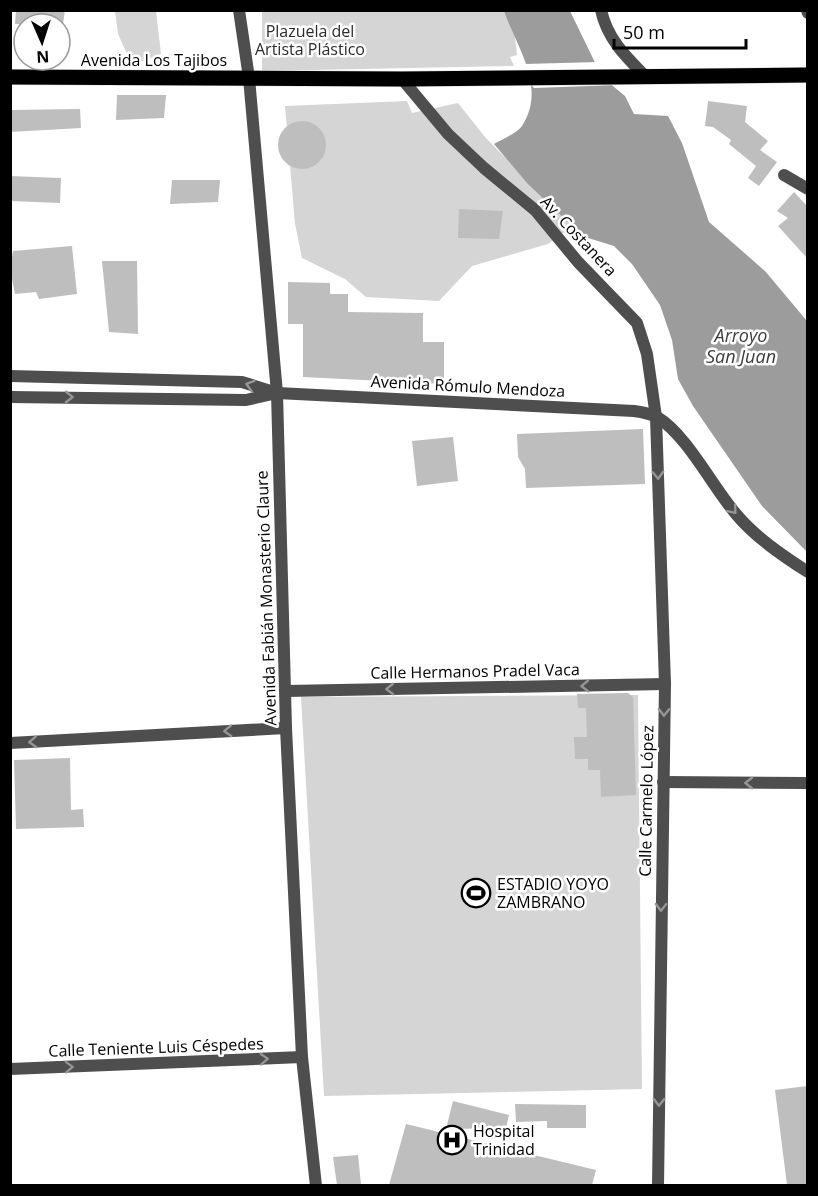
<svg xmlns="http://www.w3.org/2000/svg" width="818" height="1196" font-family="'Open Sans',sans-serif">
<rect width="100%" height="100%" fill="#fff"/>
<g fill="#d5d5d5">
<polygon points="115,11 156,11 161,54 132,65 118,34"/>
<polygon points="262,11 512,11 517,55 510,57 514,66 262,71"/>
<polygon points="407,101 412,113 458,103 485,137 572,226 548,244 472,266 439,301 366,297 345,279 302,258 295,224 285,106"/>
<polygon points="638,695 642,1089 324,1096 301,697"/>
</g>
<path fill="#9c9c9c" d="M 504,11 L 570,11 L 602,77 L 625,96 L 634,114 L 668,116 L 682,143 L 709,222 L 765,271 L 807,321 L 807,552 L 762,506 L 693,406 L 678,379 L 672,340 L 660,305 L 632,264 L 614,246 L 585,237 L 572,226 L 527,183 L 494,144 C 502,139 516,134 522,126 C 547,87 517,48 504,11 Z"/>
<polygon fill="#fff" points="599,62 605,75 617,85 534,88 527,80 524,64"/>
<g fill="#bebebe">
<polygon points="16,10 65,10 63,24 15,24"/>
<polygon points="117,95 166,95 164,118 116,120"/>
<polygon points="708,101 747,106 745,122 768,141 760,150 777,162 759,186 748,178 756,166 729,144 731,140 713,127 705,126"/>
<polygon points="80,109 81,128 10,132 10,110"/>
<circle cx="302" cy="145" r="24"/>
<polygon points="10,176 61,178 60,203 10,201"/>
<polygon points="172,180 220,180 218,202 170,204"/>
<polygon points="794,192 807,206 807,258 778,226 788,218 777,211"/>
<polygon points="459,209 503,211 499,239 458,238"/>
<polygon points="72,246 77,294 39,299 36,292 15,294 10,268 13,251"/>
<polygon points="102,261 137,261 138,334 109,332"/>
<polygon points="288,282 330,283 330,294 348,294 348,312 423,313 423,342 444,342 444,384 303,377 303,324 288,324"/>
<polygon points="643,429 645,484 526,488 525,469 518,457 517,434"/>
<polygon points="453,437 458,481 417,486 412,441"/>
<polygon points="628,693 633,697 636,795 601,797 600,770 588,770 588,759 575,759 574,737 587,737 586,708 578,708 577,694"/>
<polygon points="70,758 71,810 83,809 84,827 16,829 14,760"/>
<polygon points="807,1086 807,1185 787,1185 775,1090"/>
<polygon points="453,1101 509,1115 506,1128 446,1129"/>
<polygon points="515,1104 586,1105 586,1128 547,1128 547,1121 516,1122"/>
<polygon points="406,1124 596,1170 592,1185 389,1185"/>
<polygon points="358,1155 361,1184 337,1185 333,1157"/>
</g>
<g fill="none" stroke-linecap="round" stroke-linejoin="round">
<g stroke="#dbdbdb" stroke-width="16">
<polyline id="primary" points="10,77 402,79 808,75"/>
</g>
<g stroke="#4e4e4e" stroke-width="12">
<polyline points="239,10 249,78 277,393 286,728 302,1057 316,1186"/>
<path d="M 601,10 C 607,38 625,56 644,75"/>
<polyline points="807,10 808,13"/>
<polyline points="402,79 448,134 484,168 535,210 578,262 637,323 647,354 656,417 665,684 658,1186"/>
<polyline points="784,175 808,189"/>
<polyline points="10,376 242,382 277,393 246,400 10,397"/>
<path d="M 277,393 L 634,411 C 641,412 651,414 657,417 C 687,435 712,486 736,514 C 755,537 783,556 808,572"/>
<polyline points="286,691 665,684"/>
<polyline points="10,743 286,728"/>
<polyline points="663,782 808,783"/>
<polyline points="10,1069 302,1057"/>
</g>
<use href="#primary" stroke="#000" stroke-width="15"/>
</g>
<defs><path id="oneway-chevron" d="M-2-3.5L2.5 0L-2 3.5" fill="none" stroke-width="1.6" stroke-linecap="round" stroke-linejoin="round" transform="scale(1.5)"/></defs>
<g stroke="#959595">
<use href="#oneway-chevron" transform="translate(250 385) rotate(-164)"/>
<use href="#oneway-chevron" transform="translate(69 397) rotate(1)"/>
<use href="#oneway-chevron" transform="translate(658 475) rotate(88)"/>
<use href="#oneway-chevron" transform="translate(733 510) rotate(50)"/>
<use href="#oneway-chevron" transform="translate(585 686) rotate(179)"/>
<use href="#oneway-chevron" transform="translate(390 689) rotate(179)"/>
<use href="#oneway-chevron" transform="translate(664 712) rotate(91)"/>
<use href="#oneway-chevron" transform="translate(228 731) rotate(177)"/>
<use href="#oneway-chevron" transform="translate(33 742) rotate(177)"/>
<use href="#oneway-chevron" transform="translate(749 783) rotate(-180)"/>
<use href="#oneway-chevron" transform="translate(661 907) rotate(91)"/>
<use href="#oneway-chevron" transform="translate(264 1059) rotate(-3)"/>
<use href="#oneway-chevron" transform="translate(69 1067) rotate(-2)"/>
<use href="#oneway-chevron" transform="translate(659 1102) rotate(91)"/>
</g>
<defs>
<g id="stadium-ring" transform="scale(1.5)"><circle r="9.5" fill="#fff" stroke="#000" stroke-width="1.5"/><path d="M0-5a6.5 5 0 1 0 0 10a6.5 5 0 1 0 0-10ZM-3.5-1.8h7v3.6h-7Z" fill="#000"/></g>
<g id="hospital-ring" transform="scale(1.5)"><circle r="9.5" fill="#fff" stroke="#000" stroke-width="1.5"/><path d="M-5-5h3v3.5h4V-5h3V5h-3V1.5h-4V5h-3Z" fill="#000"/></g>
</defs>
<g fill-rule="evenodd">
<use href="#stadium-ring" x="476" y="893"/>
<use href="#hospital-ring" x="452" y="1140"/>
</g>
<g text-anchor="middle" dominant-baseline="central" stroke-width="5" stroke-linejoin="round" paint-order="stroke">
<g font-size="16" fill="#2c2c2c" stroke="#fff">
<text x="310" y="31">Plazuela del<tspan x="310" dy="18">Artista Plástico</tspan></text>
</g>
<g font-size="16" fill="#000" stroke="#fff">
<text x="154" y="60">Avenida Los Tajibos</text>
<text transform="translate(579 236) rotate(47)">Av. Costanera</text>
<text transform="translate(468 386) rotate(3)">Avenida Rómulo Mendoza</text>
<text transform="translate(266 598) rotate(-92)">Avenida Fabián Monasterio Claure</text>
<text transform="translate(475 671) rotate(-1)">Calle Hermanos Pradel Vaca</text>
<text transform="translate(646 801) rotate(-89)">Calle Carmelo López</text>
<text transform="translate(156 1047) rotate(-2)">Calle Teniente Luis Céspedes</text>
</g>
<g font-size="16" fill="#000" stroke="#fff" text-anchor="start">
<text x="497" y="884">ESTADIO YOYO<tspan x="497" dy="18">ZAMBRANO</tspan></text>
<text x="473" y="1131">Hospital<tspan x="473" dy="18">Trinidad</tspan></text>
</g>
<g font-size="18" font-style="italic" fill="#3d3d3d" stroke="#fff">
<text x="741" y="335">Arroyo<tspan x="741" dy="21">San Juan</tspan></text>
</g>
</g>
<rect width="818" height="1196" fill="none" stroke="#000000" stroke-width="24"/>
<g transform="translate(42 42) rotate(177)"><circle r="28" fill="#ffffff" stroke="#999999" stroke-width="1.5"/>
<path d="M0-4.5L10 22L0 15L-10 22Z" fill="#000000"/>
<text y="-9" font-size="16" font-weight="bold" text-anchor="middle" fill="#000000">N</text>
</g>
<path d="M614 39v9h132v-9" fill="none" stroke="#000000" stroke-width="3"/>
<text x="623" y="39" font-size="18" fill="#000000" stroke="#ffffff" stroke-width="4.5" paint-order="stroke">50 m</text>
</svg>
